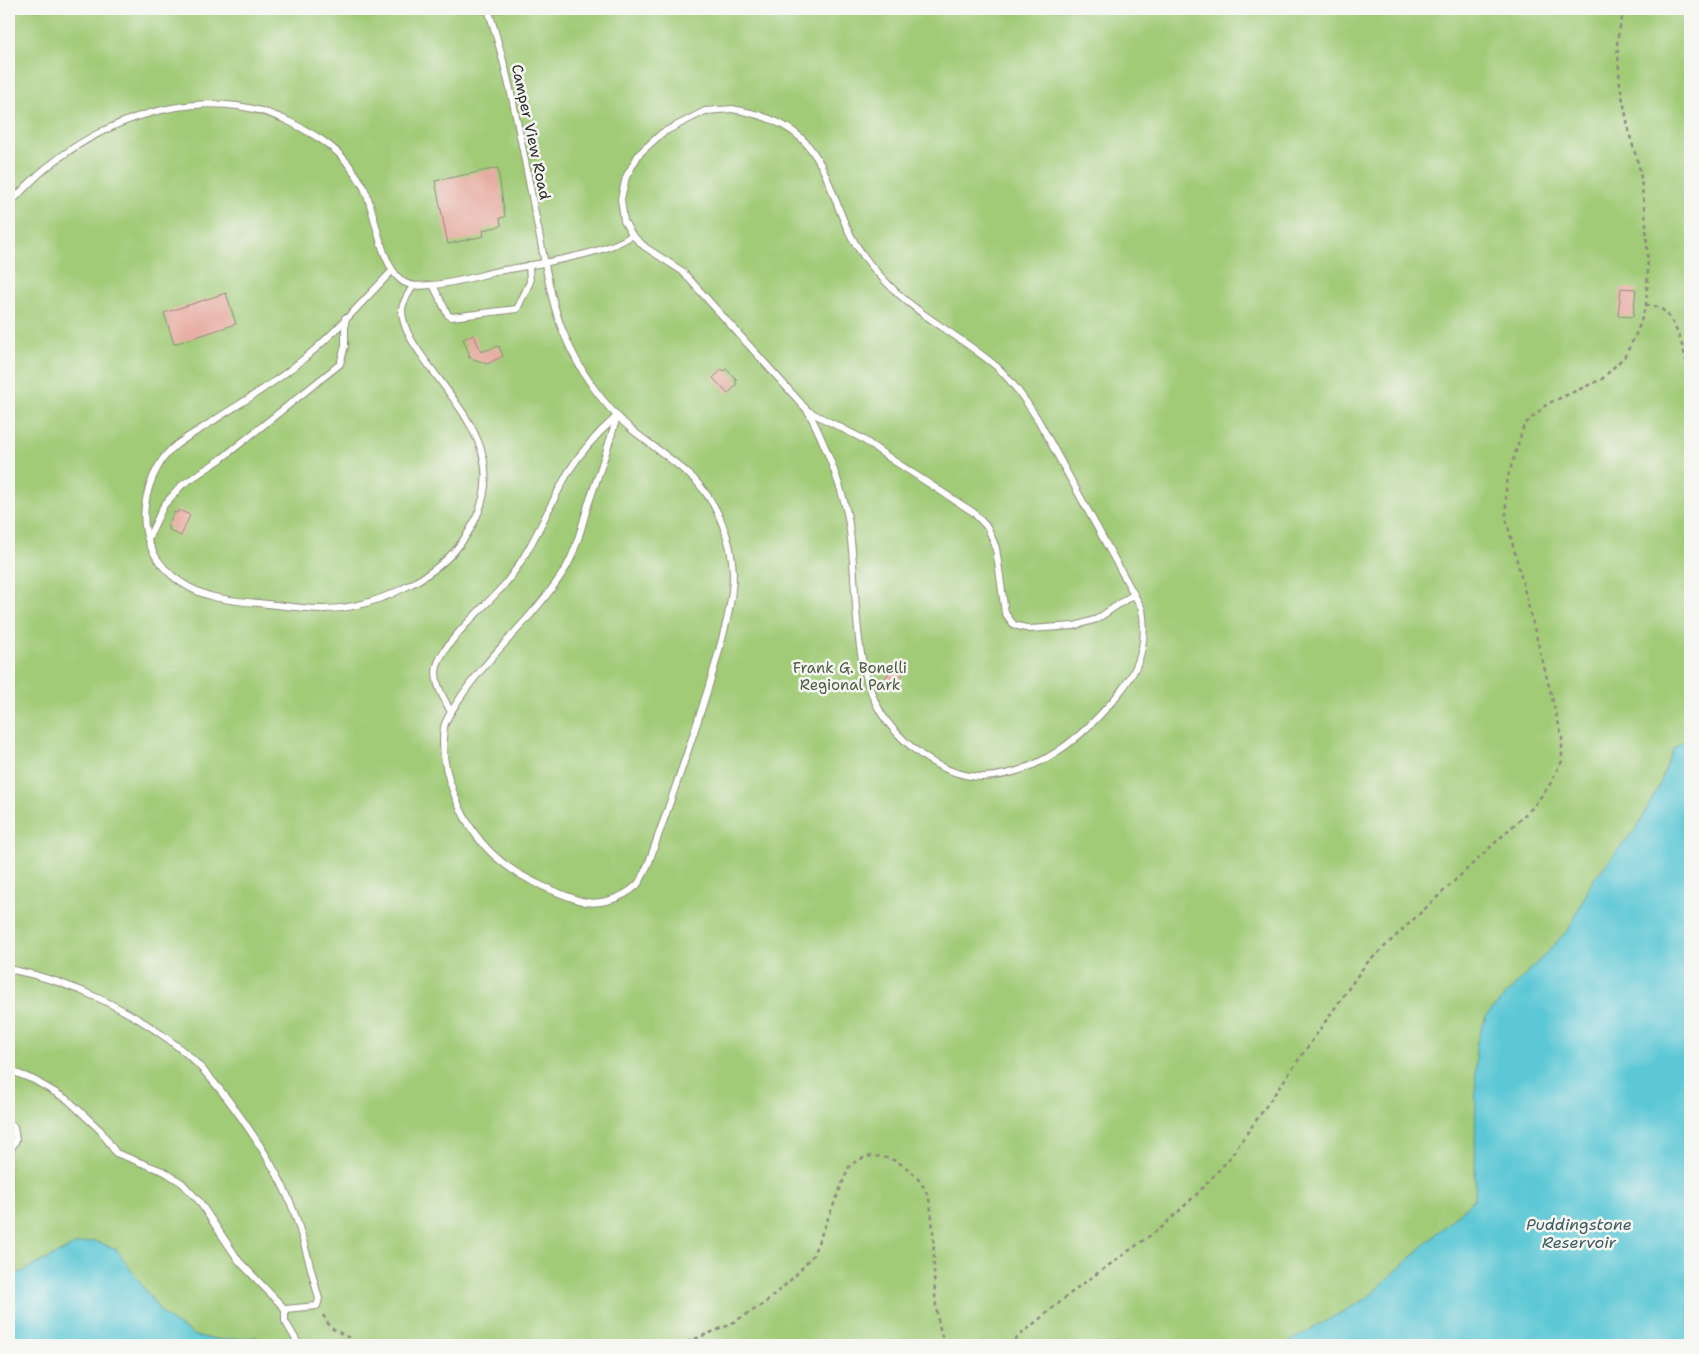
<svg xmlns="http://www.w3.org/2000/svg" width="1699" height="1354" viewBox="0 0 1699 1354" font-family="'Shantell Sans',sans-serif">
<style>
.green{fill:#a1cb77;stroke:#667b51}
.water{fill:#5dc8d5;stroke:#447a80}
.building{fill:#e7aca1}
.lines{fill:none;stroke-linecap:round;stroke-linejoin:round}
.service-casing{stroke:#8e8a7e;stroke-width:8}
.path{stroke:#8e8a7e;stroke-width:2.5;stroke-dasharray:4 4;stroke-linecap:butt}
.service{stroke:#fff;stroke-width:6}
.labels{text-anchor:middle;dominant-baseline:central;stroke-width:5;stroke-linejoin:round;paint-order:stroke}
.street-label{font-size:15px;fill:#2b2b2b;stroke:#f6f6f2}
.park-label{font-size:15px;fill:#4e5b42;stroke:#f6f6f2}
.water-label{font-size:16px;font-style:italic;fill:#3a5a5e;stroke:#f6f6f2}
</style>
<rect width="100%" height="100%" fill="#f6f6f2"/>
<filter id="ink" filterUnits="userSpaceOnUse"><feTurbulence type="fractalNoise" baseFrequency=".02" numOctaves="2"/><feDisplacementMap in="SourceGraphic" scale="10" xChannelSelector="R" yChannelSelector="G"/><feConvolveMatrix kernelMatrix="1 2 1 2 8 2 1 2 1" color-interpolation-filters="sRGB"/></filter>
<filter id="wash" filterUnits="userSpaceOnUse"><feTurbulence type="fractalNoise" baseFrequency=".0096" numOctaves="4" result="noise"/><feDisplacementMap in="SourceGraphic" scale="20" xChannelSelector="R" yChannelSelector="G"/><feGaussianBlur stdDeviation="1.12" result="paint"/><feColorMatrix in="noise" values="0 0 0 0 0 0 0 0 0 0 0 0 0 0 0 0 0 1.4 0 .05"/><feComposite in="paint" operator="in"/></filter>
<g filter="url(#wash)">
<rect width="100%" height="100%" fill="#f0e8d1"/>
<!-- green -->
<rect class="green" x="9" y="9" width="1681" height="1336"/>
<!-- water -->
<g class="water">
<path d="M1690,736V1345H1283L1367,1298L1475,1198L1476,1045L1486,1016L1569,929L1593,880L1638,826L1659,786L1673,749Z"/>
<path d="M94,1241L116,1249L161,1312L174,1323L196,1336L223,1340L256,1337L270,1345H9V1278L77,1244Z"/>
</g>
<g id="blocks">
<!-- building -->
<g class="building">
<path d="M498,168L505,217L500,218L501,226L483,230L484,236L448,244L435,181Z"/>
<path d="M1621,288L1636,289L1633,317L1618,316Z"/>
<path d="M226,293L236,324L174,344L164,313Z"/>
<path d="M474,335L481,352L499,346L503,356L487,364L468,357L470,356L463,339Z"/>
<path d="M722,369L724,371L726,369L737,380L735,382L737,384L728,394L713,378Z"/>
<path d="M178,510L190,515L181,536L169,530L170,528L167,527L174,512L177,513Z"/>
<path d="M895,662L906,669L896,685L885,679Z"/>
</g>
</g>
</g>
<g filter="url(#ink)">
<use href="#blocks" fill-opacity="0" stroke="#8e8a7e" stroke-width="1"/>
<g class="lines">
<defs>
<g id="service">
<path d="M488,9C512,82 524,158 539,233C545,263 552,307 564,334C579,370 602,404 631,429C652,446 675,461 694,479C717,502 732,540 733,573C733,604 723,635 715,665C696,732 672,796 649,862C646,869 642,879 637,885C622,899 597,907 578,900C525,882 484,860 460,808C449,784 440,754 444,727C446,718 453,709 458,701C490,652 537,616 567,566C577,548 582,525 588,505C598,476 609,446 617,416"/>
<path d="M732,109C756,113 783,121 801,138C828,163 834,205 851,236C860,253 874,270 888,284C920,317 962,337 997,367C1013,382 1025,400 1037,418L1142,609C1150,658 1131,681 1100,715C1068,749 1029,775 983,777C958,777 933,765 914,749C902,739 890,727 881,713C848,656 860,576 847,513C840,482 823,439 808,411L682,271L645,247L632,235L624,221L621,199L626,177L639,154L662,133L705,111Z"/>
<path d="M9,204C22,191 35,176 50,165C116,111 215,83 294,124C315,135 338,148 351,168C356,175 362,183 365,190C376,215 380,264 402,281C410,287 421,286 431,285C452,284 474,277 494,272C528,265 607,255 632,235"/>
<path d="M392,271C361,303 331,338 296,365C269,387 239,404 210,423C190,436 171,444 159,465C127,521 149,577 210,596C228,601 248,602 267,604C286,606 305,609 324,609C374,609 439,578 466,536C513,464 466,417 425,360C414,345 402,328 402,309C403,301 409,293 413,286"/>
<path d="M433,285L448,315L451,317L517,309L530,282L529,265"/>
<path d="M808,411L861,438L894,461L973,512L988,528L996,548L1005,613L1014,625L1030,629L1074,626L1097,619L1134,594"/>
<path d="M148,539L164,505L182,485L221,459L340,364L345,346V318"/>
<path d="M451,712C444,698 433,683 437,666C443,642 488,604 505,584C533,549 547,509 569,471C582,450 598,433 616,417"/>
<path d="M9,969C74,982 138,1012 188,1055C212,1077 233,1105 251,1132C267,1156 284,1184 294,1212C304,1240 311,1270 319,1299L317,1306L285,1309L239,1261L199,1201L182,1183L165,1172L116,1153L101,1131L68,1100L34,1080L9,1070"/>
<path d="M9,1123L14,1127L16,1140L9,1153"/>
<path d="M285,1309V1321L299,1345"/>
</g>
</defs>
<!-- service casing -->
<use href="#service" class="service-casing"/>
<!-- path -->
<g class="path">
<path d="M1646,305C1649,306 1655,306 1658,307C1677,316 1687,360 1690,379"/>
<path d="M323,1315L331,1328L362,1345"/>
<path d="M680,1345L727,1326L764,1304L794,1277L813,1255L849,1167C861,1156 871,1154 887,1158C906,1162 927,1184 930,1204C938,1250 928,1300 945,1345"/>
<path d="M1008,1345L1077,1288L1162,1227L1197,1194L1229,1159L1365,965L1532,808L1549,786L1562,761V737L1506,518V483L1524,425L1547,404L1602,379L1625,356L1638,330L1646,305L1648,272L1646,224L1640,170L1630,136L1620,85L1617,40L1624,9"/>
</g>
<!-- service -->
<use href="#service" class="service"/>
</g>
</g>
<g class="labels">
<!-- street labels -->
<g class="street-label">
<text transform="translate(531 132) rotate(78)">Camper View Road</text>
</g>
<!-- park labels -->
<g class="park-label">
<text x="850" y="668">Frank G. Bonelli<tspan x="850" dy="17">Regional Park</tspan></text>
</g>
<!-- water labels -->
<g class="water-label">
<text x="1579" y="1224">Puddingstone<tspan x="1579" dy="18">Reservoir</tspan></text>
</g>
</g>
<!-- margin -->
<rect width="1699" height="1354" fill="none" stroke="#f6f6f2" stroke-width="30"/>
</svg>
